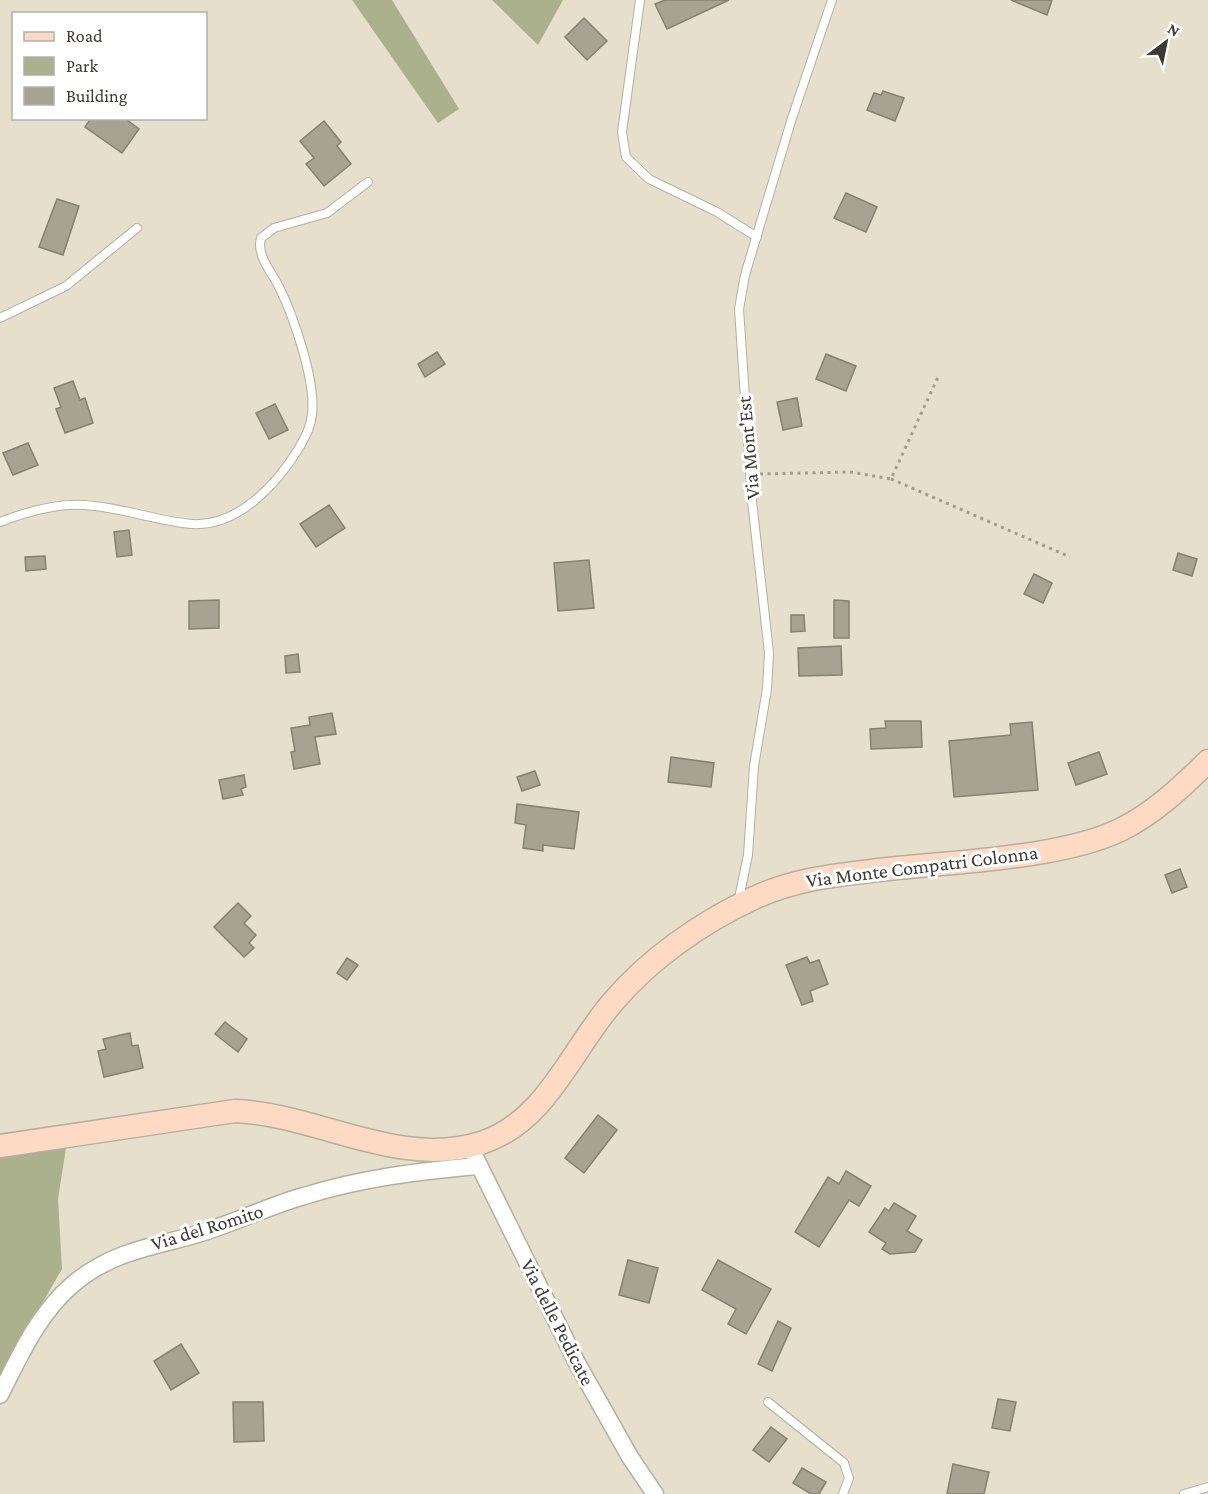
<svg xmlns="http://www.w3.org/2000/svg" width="1208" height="1494" viewBox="0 0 1208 1494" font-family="'Crimson Pro',serif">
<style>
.green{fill:#abb18c}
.building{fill:#a8a390;stroke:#868170;stroke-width:1.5}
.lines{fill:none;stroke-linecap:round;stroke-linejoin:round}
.lane-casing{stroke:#b5b09d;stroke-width:10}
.street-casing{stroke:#b5b09d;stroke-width:19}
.secondary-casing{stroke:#b5b09d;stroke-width:25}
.path{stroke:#a29e8f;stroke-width:3;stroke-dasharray:3 4.5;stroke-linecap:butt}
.lane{stroke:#fff;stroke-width:8}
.street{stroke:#fff;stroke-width:16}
.secondary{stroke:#fed9c3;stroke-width:22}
.labels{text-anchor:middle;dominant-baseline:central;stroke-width:6;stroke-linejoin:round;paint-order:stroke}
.street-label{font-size:20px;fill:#3c3a32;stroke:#fff}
</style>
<rect width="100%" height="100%" fill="#e5dfcc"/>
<!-- green -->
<g class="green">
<path d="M352,0H392L459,109L438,123Z"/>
<path d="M492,0H563L538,45Z"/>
<path d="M66,1148L58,1199L62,1269L0,1376V1157Z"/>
</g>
<!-- building -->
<g class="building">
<path d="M665,0H729L667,29L655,4Z"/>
<path d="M1011,0H1052L1047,15Z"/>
<path d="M584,18L607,41L587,60L565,37Z"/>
<path d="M883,91L904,98L895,121L867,110L874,93L881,95Z"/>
<path d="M91,118H124L139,129L122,153L85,127Z"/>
<path d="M324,121L341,142L337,146L351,164L324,186L306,164L314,158L300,141Z"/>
<path d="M846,193L877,207L866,232L834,218Z"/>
<path d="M57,199L79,206L63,255L39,247Z"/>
<path d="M437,352L445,364L425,377L418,364Z"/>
<path d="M826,354L856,366L846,391L816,379Z"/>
<path d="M73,381L80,400L85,398L93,423L65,433L56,409L61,407L54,388Z"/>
<path d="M797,398L802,426L783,430L777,402Z"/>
<path d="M275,404L288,430L269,439L256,413Z"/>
<path d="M28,443L38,465L13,475L3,453Z"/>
<path d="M329,505L345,528L316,547L300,524Z"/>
<path d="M129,530L132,555L117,557L114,532Z"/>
<path d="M1178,553L1197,559L1192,576L1173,570Z"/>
<path d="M45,556L46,569L26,571L25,557Z"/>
<path d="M589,560L594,608L558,611L554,563Z"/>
<path d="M1034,574L1052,583L1043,603L1024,594Z"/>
<path d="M219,600V628L189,629V601Z"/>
<path d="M834,600L849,601V638H834Z"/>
<path d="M791,615H804L805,631L791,632Z"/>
<path d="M841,646L842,675L799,676L798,648Z"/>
<path d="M298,654L300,672L286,673L285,656Z"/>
<path d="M332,713L336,734L315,737L320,764L294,769L291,752L295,751L291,728L310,725L309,717Z"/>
<path d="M885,721H921L922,747L871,749L870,729L886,728Z"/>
<path d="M1032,722L1038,790L954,797L949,741L1011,735L1010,724Z"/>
<path d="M1099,752L1107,774L1076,785L1068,763Z"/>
<path d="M671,757L714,763L711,787L668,782Z"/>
<path d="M535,771L540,785L522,791L517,777Z"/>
<path d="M244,775L246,787L241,789L243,795L223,799L219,780Z"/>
<path d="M517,804L579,812L574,849L543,845V851L523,848L526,825L515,823Z"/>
<path d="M1180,869L1187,887L1172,893L1165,875Z"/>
<path d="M238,903L251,916L244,923L256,935L249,943L254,948L244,957L214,927Z"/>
<path d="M807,957L810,963L819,960L828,984L810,991L813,1001L802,1005L786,965Z"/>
<path d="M347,958L358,965L347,980L337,973Z"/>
<path d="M225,1022L247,1039L238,1052L215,1034Z"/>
<path d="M130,1033L132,1046L138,1045L143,1068L104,1077L98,1051L106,1049L103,1039Z"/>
<path d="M598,1115L617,1130L584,1173L565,1158Z"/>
<path d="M846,1171L871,1186L859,1206L849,1200L819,1247L795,1232L828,1177L839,1184Z"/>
<path d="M894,1203L916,1216L907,1231L922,1240L915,1252L890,1254L882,1249L886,1243L869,1232L885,1208L889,1211Z"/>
<path d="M628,1260L658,1268L649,1303L619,1295Z"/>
<path d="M718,1260L771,1289L746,1334L728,1324L736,1309L702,1290Z"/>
<path d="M778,1321L791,1328L772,1371L758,1364Z"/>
<path d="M181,1344L199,1373L171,1390L154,1361Z"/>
<path d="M998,1399L1016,1402L1010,1431L992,1428Z"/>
<path d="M233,1402H263L264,1441L234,1442Z"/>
<path d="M771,1427L787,1439L769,1462L753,1450Z"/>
<path d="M953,1464L989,1472L984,1494H947Z"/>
<path d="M802,1468L826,1482L819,1494H811L793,1483Z"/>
</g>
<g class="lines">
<defs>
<g id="lane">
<path d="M640,0L622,132L626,157L649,179L717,212L757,237"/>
<path d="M0,318L66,286L137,228"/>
<path d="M0,522C26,512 55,503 84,505C121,507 156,521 192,524C238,527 277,484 299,448C305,437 311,427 312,414C316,382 294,317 279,287C272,272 256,256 261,238L274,228L327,213L368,182"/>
<path d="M738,903L748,855L754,766L767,689L769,653L752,501L739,309L745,275L792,118L832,0"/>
<path d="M768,1402L844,1463L849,1478L843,1494"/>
<path d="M1184,1494L1208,1487"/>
</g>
<g id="street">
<path d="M475,1157L577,1363L630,1457L655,1494"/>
<path d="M0,1395C19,1357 39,1313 72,1285C113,1250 152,1248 201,1233C236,1222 269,1206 304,1196C362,1178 419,1171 479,1166"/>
</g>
<path id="secondary" d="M0,1146L235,1111C317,1114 398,1169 481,1143C546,1122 570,1052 612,1003C649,959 702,922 754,898C794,879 836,875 879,870C948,862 1060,859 1120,830C1153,814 1182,787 1208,761"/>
</defs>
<!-- lane casing -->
<use href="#lane" class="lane-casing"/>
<!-- street casing -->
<use href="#street" class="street-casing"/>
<!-- secondary casing -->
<use href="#secondary" class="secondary-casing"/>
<!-- path -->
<g class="path">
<path d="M760,474L850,472L891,479L938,377"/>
<path d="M891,479L1070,557"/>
</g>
<!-- lane -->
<use href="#lane" class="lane"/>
<!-- street -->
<use href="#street" class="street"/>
<!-- secondary -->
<use href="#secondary" class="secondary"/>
</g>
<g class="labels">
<!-- street labels -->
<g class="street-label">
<text transform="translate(748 448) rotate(-95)">Via Mont'Est</text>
<text transform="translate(922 866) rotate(-7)">Via Monte Compatri Colonna</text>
<text transform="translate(207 1227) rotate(-17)">Via del Romito</text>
<text transform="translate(558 1322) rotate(63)">Via delle Pedicate</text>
</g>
</g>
<!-- legend -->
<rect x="12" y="12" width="195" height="108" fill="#ffffff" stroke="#b1b0ad" stroke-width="1.5"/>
<rect x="24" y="32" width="30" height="9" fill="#fed9c3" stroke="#b1b0ad" stroke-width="1.5"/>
<text x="66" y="42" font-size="18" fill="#3c3a32">Road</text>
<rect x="24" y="57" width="30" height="18" fill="#abb18c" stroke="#b1b0ad" stroke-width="1.5"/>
<text x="66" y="72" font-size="18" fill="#3c3a32">Park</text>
<rect x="24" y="87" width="30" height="18" fill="#a8a390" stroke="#b1b0ad" stroke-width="1.5"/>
<text x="66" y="102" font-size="18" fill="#3c3a32">Building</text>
<!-- north arrow -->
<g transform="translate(1166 42) rotate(32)" stroke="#ffffff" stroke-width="4.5" paint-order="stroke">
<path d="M0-4.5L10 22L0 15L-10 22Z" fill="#3c3a32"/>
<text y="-9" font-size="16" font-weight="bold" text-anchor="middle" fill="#3c3a32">N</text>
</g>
</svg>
